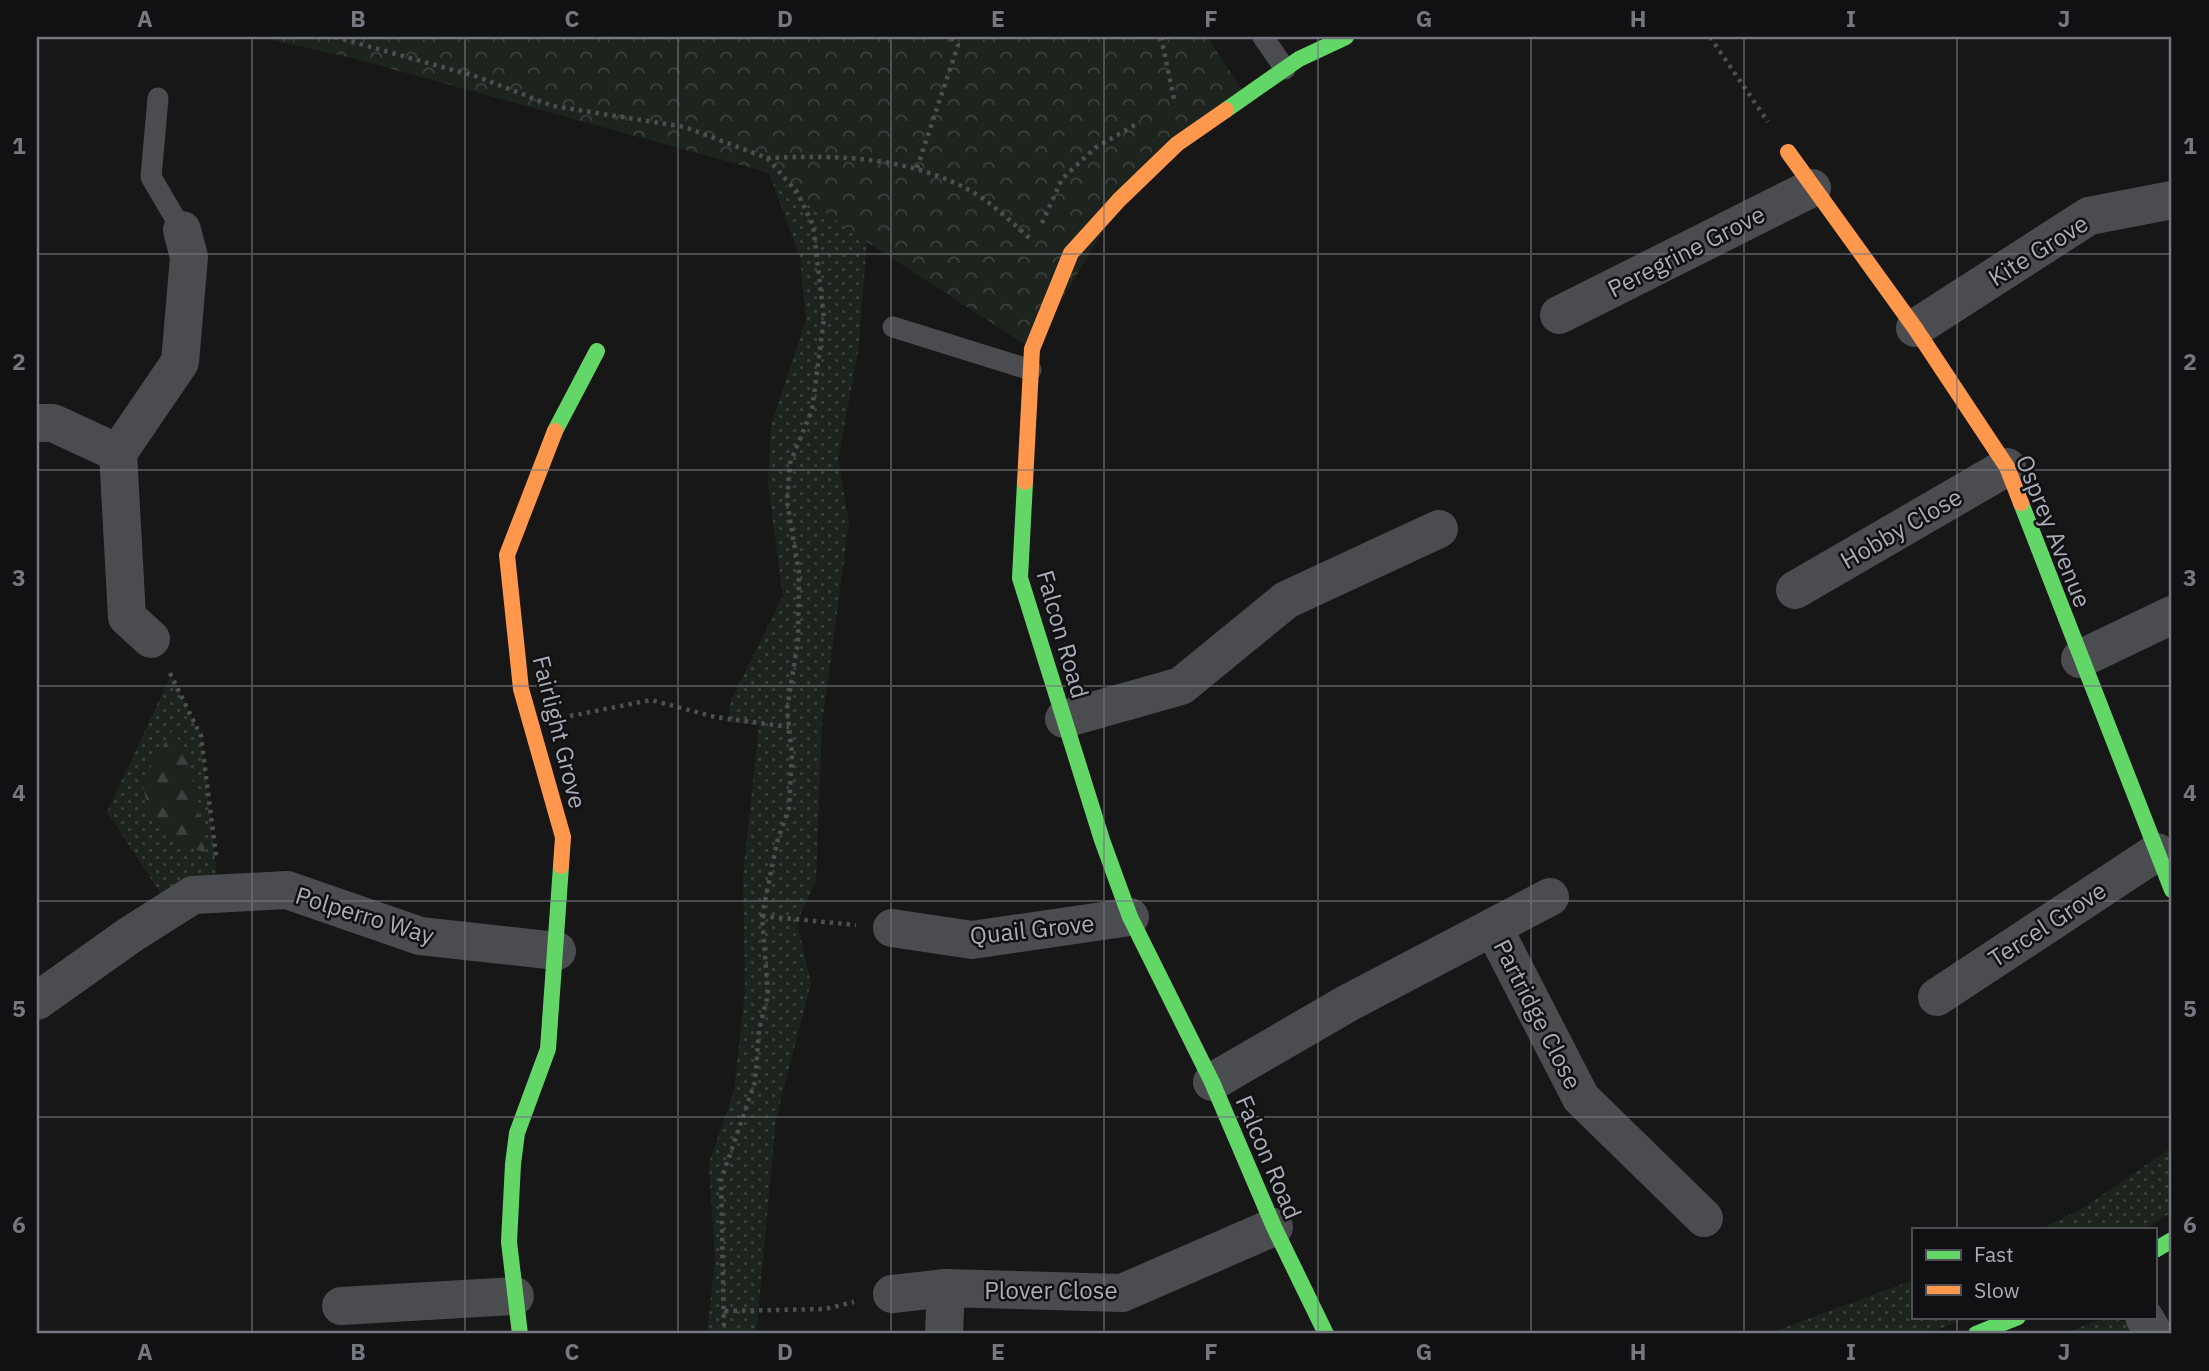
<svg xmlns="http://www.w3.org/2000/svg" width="2209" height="1371" viewBox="0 0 2209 1371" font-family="'IBM Plex Sans',sans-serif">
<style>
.grass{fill:url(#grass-dots)}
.forest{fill:url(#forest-firs)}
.park{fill:url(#park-crowns)}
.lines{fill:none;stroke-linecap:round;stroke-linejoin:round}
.path{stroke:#4d4e52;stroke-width:4.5;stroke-dasharray:3.5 5;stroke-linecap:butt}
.lane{stroke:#4b4c50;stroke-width:21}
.street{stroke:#4b4c50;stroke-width:38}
.fast{stroke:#63d668;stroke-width:16}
.slow{stroke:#ff974d;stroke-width:16}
.grid{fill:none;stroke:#757880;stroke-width:2;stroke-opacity:0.55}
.labels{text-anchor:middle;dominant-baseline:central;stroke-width:5;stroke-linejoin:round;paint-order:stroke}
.street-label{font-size:24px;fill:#a8adb8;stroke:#111113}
.neatline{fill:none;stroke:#757880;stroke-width:2.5}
.grid-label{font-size:23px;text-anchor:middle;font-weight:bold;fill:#757880}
</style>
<defs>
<pattern id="grass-dots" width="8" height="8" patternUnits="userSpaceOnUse" patternTransform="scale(1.75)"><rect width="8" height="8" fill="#1d241e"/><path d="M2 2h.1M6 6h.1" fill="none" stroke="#3b413d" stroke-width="1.8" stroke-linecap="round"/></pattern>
<pattern id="forest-firs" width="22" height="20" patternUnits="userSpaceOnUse" patternTransform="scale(1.75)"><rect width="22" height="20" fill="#1d241e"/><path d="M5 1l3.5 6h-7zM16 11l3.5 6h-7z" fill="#3b413d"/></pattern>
<pattern id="park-crowns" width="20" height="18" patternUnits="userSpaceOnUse" patternTransform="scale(1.75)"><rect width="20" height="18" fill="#1d241e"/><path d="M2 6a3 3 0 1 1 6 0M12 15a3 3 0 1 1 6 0" fill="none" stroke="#3b413d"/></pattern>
</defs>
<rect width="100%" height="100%" fill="#171717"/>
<!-- grass -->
<g class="grass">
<path d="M769,173L867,242L858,352L838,459L849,523L822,723L816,881L797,922L811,983L776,1119L756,1334H707L715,1259L709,1163L734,1091L745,990L743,875L759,725L728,722L731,700L783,596L768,485L771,425L806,320L800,258Z"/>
<path d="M171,675L201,736L219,894L171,909L107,812Z"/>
<path d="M2172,1147V1212L2145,1229H2041L2085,1207Z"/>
<path d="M1913,1280V1317H1969L1927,1334H1767Z"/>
<path d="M2118,1319L2132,1326L2135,1334H2062L2096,1321Z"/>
</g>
<!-- forest -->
<path class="forest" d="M173,729L189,760L205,852C158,842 152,827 142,782Z"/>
<!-- park -->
<path class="park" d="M259,37H1207L1245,94L1127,192L1032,349L867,242L769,173L352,58Z"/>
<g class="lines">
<!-- path -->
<g class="path">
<path d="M335,37L478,77L553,106L685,127L767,158L797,192L813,225L824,318L812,410L790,463L787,501L799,573L798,641L787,709L792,754L789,808L777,842L762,916L768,995L759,1030L755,1082L721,1180L724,1334"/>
<path d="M1161,37L1174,99"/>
<path d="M1710,37L1768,122"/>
<path d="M767,158C837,155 907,156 971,191C993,203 1014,225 1033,241"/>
<path d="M917,168L958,45L950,37"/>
<path d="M1042,223L1062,179L1095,148L1140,122"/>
<path d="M170,673L201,736L216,856"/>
<path d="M570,716L651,700L715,717L789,727"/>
<path d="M762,916L856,925"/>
<path d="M725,1311L825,1309L854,1302"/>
</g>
<!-- lane -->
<g class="lane">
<path d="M1263,37L1285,69"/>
<path d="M158,98L151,177L182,230"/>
<path d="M893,327L1031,370"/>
</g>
<!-- street -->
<g class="street">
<path d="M1559,315L1812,188"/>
<path d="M1915,328L2089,216L2172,200"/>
<path d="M37,423H53L118,453L180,362L189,257L182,230"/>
<path d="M118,453L127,617L151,639"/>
<path d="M1795,590L2007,467"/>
<path d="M2080,659L2172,615"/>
<path d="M1064,719L1181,686L1286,600L1439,529"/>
<path d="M1493,927L1581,1098L1704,1218"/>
<path d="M892,928L972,940L1130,917"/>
<path d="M1937,997L2157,852"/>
<path d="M37,1001L130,935L193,895L287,890L420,936L557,951"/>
<path d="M1212,1082L1348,1003L1550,897"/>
<path d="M892,1294L946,1288"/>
<path d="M341,1306L515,1296"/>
<path d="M2144,1317L2154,1334"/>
<path d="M944,1334L946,1288L1122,1293L1274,1227"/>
</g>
<!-- fast -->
<g class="fast">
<path d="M1226,110L1299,59L1346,37"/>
<path d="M555,431L597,351"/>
<path d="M1025,482L1020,578L1102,840L1130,917L1212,1082L1274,1227L1326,1334"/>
<path d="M2021,503L2172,890"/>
<path d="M2155,1250L2172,1240"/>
<path d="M520,1334L509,1242L513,1164L517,1133L548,1049L561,866"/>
<path d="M1976,1334L2018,1317"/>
</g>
<!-- slow -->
<g class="slow">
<path d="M1788,152L1915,328L2007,467L2021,503"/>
<path d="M555,431L507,555L521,689L563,837L561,866"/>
<path d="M1025,482L1032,349L1071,253L1119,200L1177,144L1226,110"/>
</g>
</g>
<!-- grid -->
<path class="grid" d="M252,37V1334M465,37V1334M678,37V1334M891,37V1334M1104,37V1334M1318,37V1334M1531,37V1334M1744,37V1334M1957,37V1229M37,254H2172M37,470H2172M37,686H2172M37,901H2172M37,1117H2172M1957,1317V1334"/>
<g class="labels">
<!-- street labels -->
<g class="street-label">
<text transform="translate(2038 250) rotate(-32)">Kite Grove</text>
<text transform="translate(1686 251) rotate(-27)">Peregrine Grove</text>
<text transform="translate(1901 528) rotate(-30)">Hobby Close</text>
<text transform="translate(2054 531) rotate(68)">Osprey Avenue</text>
<text transform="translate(1063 634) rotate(74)">Falcon Road</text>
<text transform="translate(560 732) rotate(76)">Fairlight Grove</text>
<text transform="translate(365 915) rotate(17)">Polperro Way</text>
<text transform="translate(2047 924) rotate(-33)">Tercel Grove</text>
<text transform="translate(1032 929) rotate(-6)">Quail Grove</text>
<text transform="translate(1538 1014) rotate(63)">Partridge Close</text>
<text transform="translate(1269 1157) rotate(67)">Falcon Road</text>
<text x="1051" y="1290">Plover Close</text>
</g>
</g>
<!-- border -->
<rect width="2209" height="1371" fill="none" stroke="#111113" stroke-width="77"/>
<!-- legend -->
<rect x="1912" y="1228" width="245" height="91" fill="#111113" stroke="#4d4f55" stroke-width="2"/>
<rect x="1926" y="1250" width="35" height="10" fill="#63d668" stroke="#4d4f55" stroke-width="2"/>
<text x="1974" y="1262" font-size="21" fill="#a8adb8">Fast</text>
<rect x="1926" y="1285" width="35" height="10" fill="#ff974d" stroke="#4d4f55" stroke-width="2"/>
<text x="1974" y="1298" font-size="21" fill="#a8adb8">Slow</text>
<rect x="38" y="38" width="2132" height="1294" class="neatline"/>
<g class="grid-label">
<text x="145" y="27">A</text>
<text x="358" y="27">B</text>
<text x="572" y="27">C</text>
<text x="785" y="27">D</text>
<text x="998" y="27">E</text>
<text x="1211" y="27">F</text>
<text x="1424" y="27">G</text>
<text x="1638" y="27">H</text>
<text x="1851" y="27">I</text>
<text x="2064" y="27">J</text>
<text x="19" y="154">1</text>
<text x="2190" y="154">1</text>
<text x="19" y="370">2</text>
<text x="2190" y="370">2</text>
<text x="19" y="586">3</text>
<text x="2190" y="586">3</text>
<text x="19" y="801">4</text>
<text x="2190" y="801">4</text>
<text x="19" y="1017">5</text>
<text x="2190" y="1017">5</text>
<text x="19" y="1233">6</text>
<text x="2190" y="1233">6</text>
<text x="145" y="1360">A</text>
<text x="358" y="1360">B</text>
<text x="572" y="1360">C</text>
<text x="785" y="1360">D</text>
<text x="998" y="1360">E</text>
<text x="1211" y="1360">F</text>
<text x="1424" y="1360">G</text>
<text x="1638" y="1360">H</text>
<text x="1851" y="1360">I</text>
<text x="2064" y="1360">J</text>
</g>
</svg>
